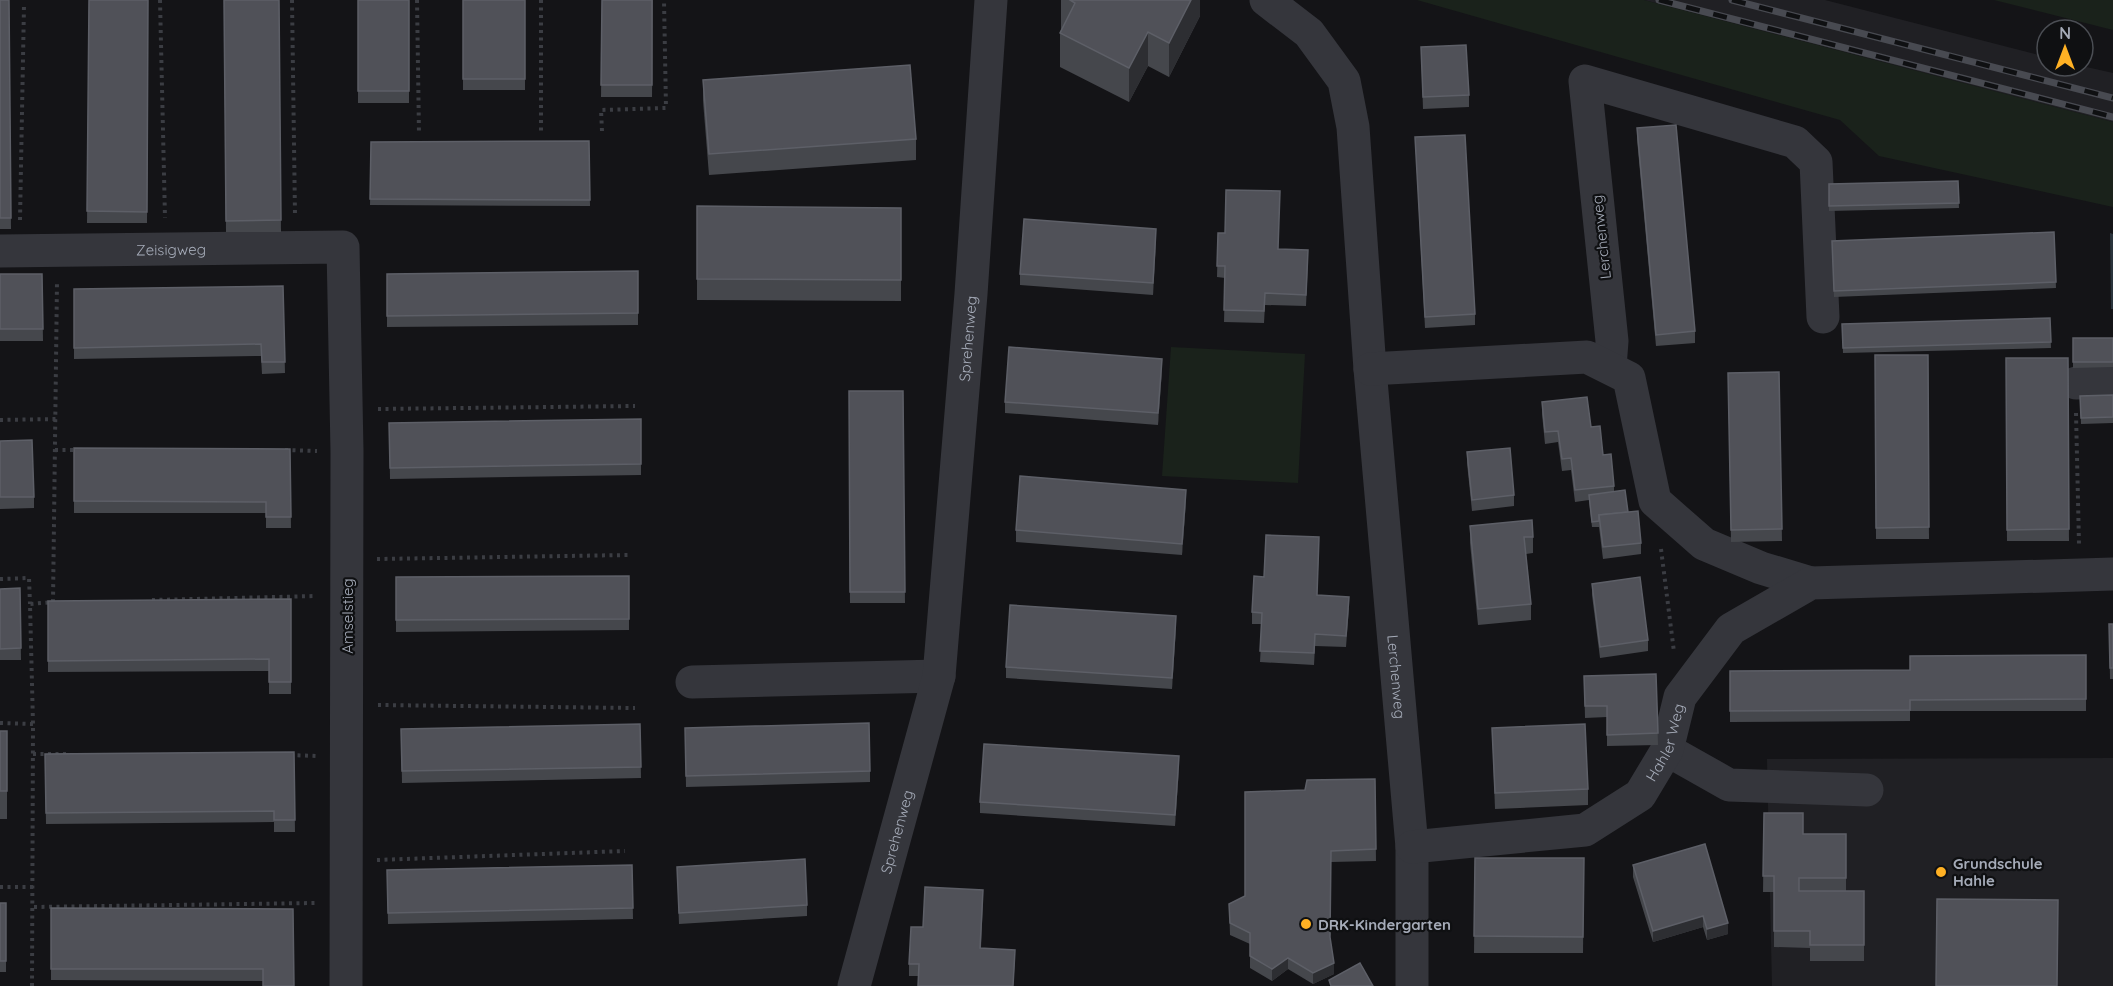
<svg xmlns="http://www.w3.org/2000/svg" width="2113" height="986" viewBox="0 0 2113 986" font-family="Quicksand,sans-serif">
<style>
.built{fill:#202024}
.green{fill:#1a221b}
.water{fill:#2a343c}
.lines{fill:none;stroke-linecap:round;stroke-linejoin:round}
.path{stroke:#3b3d43;stroke-width:4;stroke-dasharray:3 4.5;stroke-linecap:butt}
.minor{stroke:#35363c;stroke-width:33}
.rail-casing{stroke:#484a51;stroke-width:7}
.rail{stroke:#0f1012;stroke-width:4.5;stroke-dasharray:14;stroke-linecap:butt}
.wall{fill:#45474c}
.shaded-wall{fill:#2d2e32}
.building{fill:#505158;stroke:#5d5f67;stroke-width:1.5}
.poi-dot{fill:#ffb124;stroke:#0f1012;stroke-width:2}
.labels{text-anchor:middle;dominant-baseline:central;stroke-width:4.5;stroke-linejoin:round;paint-order:stroke}
.street-label{font-size:15px;fill:#a5abb8;stroke:#0f1012}
.poi-label{font-size:15px;font-weight:bold;fill:#a5abb8;stroke:#0f1012;text-anchor:start}
</style>
<rect width="100%" height="100%" fill="#141417"/>
<!-- built -->
<g class="built">
<path d="M1644,0H1825L2047,57V66H2082L2113,73V122Z"/>
<path d="M2113,758V986H1772L1767,759Z"/>
</g>
<!-- green -->
<g class="green">
<path d="M1417,0H1644L2113,122V207L1879,156L1840,120Z"/>
<path d="M1994,0H2113V30Z"/>
<path d="M1171,347L1305,354L1298,483L1162,476Z"/>
</g>
<!-- water -->
<path class="water" d="M2110,233L2113,234V309H2111Z"/>
<g class="lines">
<!-- path -->
<g class="path">
<path d="M160,0L165,218"/>
<path d="M292,0L295,215"/>
<path d="M417,0L419,134"/>
<path d="M541,0V132"/>
<path d="M602,131L601,110L666,108L664,0"/>
<path d="M20,220L24,5"/>
<path d="M378,409L635,406"/>
<path d="M2076,413L2079,544"/>
<path d="M0,420L57,419"/>
<path d="M55,450H77"/>
<path d="M285,450L317,451"/>
<path d="M1661,549L1674,652"/>
<path d="M377,559L628,555"/>
<path d="M0,579L29,578L30,604"/>
<path d="M152,600L316,596"/>
<path d="M378,705L635,708"/>
<path d="M0,723L33,724"/>
<path d="M33,754H67"/>
<path d="M290,755L316,756"/>
<path d="M377,860L625,851"/>
<path d="M0,887H34"/>
<path d="M34,907L315,903"/>
<path d="M32,986L33,724L30,604L53,602L57,282"/>
</g>
<!-- minor -->
<g class="minor">
<path id="s1" d="M1266,0L1309,33L1344,81L1353,127L1370,369L1412,847V986"/>
<path id="s2" d="M0,251L343,247L347,451L346,986"/>
<path d="M1610,367L1612,341L1585,81L1795,142L1816,162L1823,317"/>
<path d="M1370,369L1587,357L1629,378L1655,501L1704,544L1761,568L1811,583"/>
<path d="M2076,383L2113,382"/>
<path d="M692,682L939,676"/>
<path d="M1667,750L1729,785L1867,790"/>
<path id="s3" d="M1412,847L1585,830L1640,795L1667,750L1680,697L1731,629L1811,583L2113,574"/>
<path id="s4" d="M854,986L939,676L971,294L991,0"/>
</g>
<defs>
<g id="rail">
<path d="M1659,0L2113,117"/>
<path d="M1732,0L2113,98"/>
</g>
</defs>
<!-- rail casing -->
<use href="#rail" class="rail-casing"/>
<!-- rail -->
<use href="#rail" class="rail"/>
</g>
<!-- wall -->
<g class="wall">
<path d="M0,0H9L11,229H0Z"/>
<path d="M89,0H148L147,223H87Z"/>
<path d="M224,0H279L281,232H226Z"/>
<rect x="358" y="0" width="51" height="103"/>
<rect x="463" y="0" width="62" height="90"/>
<path d="M602,0H653L652,97H601Z"/>
<path d="M1061,0H1200V16L1169,77L1148,66L1129,102L1060,67V33L1061,30Z"/>
<path d="M1421,47L1469,95V107L1423,109Z"/>
<path d="M703,80L916,139V160L709,175L703,101Z"/>
<path d="M1637,128L1695,331V343L1656,346L1637,139Z"/>
<path d="M1415,137L1475,314V325L1425,328Z"/>
<path d="M589,141L590,206L370,205L371,142Z"/>
<path d="M1958,181L1959,208L1829,211V184Z"/>
<path d="M697,206L901,208V301L697,300Z"/>
<path d="M2054,232L2056,288L1834,297L1832,241Z"/>
<path d="M1218,233L1279,249L1308,261L1306,306L1265,305L1264,323L1224,322L1225,278L1217,277Z"/>
<path d="M1156,240L1153,295L1020,285V274Z"/>
<path d="M638,271V325L387,327V274Z"/>
<path d="M0,274H42L43,341H0Z"/>
<path d="M283,286L285,373L262,374L261,356L74,359V289Z"/>
<path d="M2050,318L2051,348L1843,353L1842,324Z"/>
<path d="M2073,338H2113V367L2073,368Z"/>
<path d="M1875,355H1928L1929,539H1876Z"/>
<path d="M2006,358H2068L2069,541H2007Z"/>
<path d="M1162,370L1158,425L1005,413V402Z"/>
<path d="M1779,372L1782,541L1731,542L1728,373Z"/>
<path d="M849,391H903L905,603H850Z"/>
<path d="M2113,395V423L2081,424L2080,396Z"/>
<path d="M1542,402L1603,455L1614,486V491L1628,512L1641,543V554L1603,559L1599,527H1592L1589,500L1575,502L1571,470L1562,471L1558,442L1545,444L1542,414Z"/>
<path d="M641,419V475L390,479L389,423Z"/>
<path d="M0,441L34,497V508L0,509Z"/>
<path d="M74,448L290,449L291,528H266V513H74Z"/>
<path d="M1467,452L1514,495V506L1472,511L1467,463Z"/>
<path d="M1186,501L1182,555L1016,542V530Z"/>
<path d="M1470,526L1533,537V553L1526,554L1531,604V620L1478,625L1470,543Z"/>
<path d="M1319,549L1317,595L1349,608L1346,647L1315,646L1314,665L1260,662L1262,624H1252V612L1264,577Z"/>
<path d="M629,576V630L396,632V577Z"/>
<path d="M1592,584L1648,640V651L1600,658L1592,595Z"/>
<path d="M20,588L21,660H0V589Z"/>
<path d="M291,599V694H269V671L48,672V601Z"/>
<path d="M2109,624H2113V679H2110Z"/>
<path d="M1176,627L1172,689L1006,678V667Z"/>
<path d="M2086,655V711H1910V721L1730,722V671L1910,670Z"/>
<path d="M1656,674L1658,745L1607,746V717L1585,718L1584,676Z"/>
<path d="M640,724L641,778L402,783L401,729Z"/>
<path d="M685,728L870,771V782L686,787Z"/>
<path d="M1492,728L1588,789V805L1495,809Z"/>
<rect x="0" y="731" width="7" height="88"/>
<path d="M294,752L295,832H274V822L46,824L45,754Z"/>
<path d="M1179,768L1175,826L980,813V802Z"/>
<path d="M1375,779L1376,861L1331,862L1330,938L1334,974L1313,984L1288,969L1272,981L1250,968V944L1230,935L1229,904L1245,896L1305,790Z"/>
<path d="M1764,813L1803,834H1846V891H1864V961H1810V948L1774,947V892H1763Z"/>
<path d="M1475,858H1584L1583,953H1474Z"/>
<path d="M632,865L633,919L388,924L387,870Z"/>
<path d="M1633,865L1728,934L1707,940L1703,927L1653,942L1633,877Z"/>
<path d="M677,867L807,905V916L679,924Z"/>
<path d="M983,901L981,948L1015,961L1013,986H918V976H909V964L923,927Z"/>
<rect x="0" y="903" width="6" height="69"/>
<path d="M51,908L293,909L263,981L51,980Z"/>
</g>
<!-- shaded-wall -->
<g class="shaded-wall">
<path d="M1191,0H1200V16L1169,77V43Z"/>
<path d="M1148,32V66L1129,102V68Z"/>
<path d="M1156,229V240L1153,295V283Z"/>
<path d="M1162,359V370L1158,425V413Z"/>
<path d="M1186,490V501L1182,555V544Z"/>
<path d="M1176,616V627L1172,689V678Z"/>
<path d="M1179,756V768L1175,826V815Z"/>
<path d="M1703,916V927L1653,942V931Z"/>
<path d="M1728,923V934L1707,940V929Z"/>
<path d="M1288,958V969L1272,981V969Z"/>
<path d="M1334,963V974L1313,984V973Z"/>
</g>
<!-- building -->
<g class="building">
<path d="M0,0H9L11,218H0Z"/>
<path d="M89,0H148L147,212L87,211Z"/>
<path d="M224,0H279L281,220L226,221Z"/>
<rect x="358" y="0" width="51" height="91"/>
<rect x="463" y="0" width="62" height="79"/>
<path d="M602,0H652V85H601Z"/>
<path d="M1070,0H1191L1169,43L1148,32L1129,68L1060,33L1075,3Z"/>
<path d="M1466,45L1469,95L1423,97L1421,47Z"/>
<path d="M910,65L916,139L709,154L703,80Z"/>
<path d="M1676,125L1695,331L1656,335L1637,128Z"/>
<path d="M1465,135L1475,314L1425,317L1415,137Z"/>
<path d="M589,141L590,200L370,199L371,142Z"/>
<path d="M1958,181L1959,203L1829,206V184Z"/>
<path d="M1226,190L1280,191L1278,249L1308,250L1306,295L1265,293L1264,311L1224,310L1225,266H1217L1218,233H1225Z"/>
<path d="M697,206L901,208V280L697,279Z"/>
<path d="M1024,219L1156,229L1153,283L1020,274Z"/>
<path d="M2054,232L2056,282L1834,291L1832,241Z"/>
<path d="M638,271V313L387,316V274Z"/>
<path d="M0,274H42L43,329H0Z"/>
<path d="M283,286L285,362H262L261,344L74,348V289Z"/>
<path d="M2050,318L2051,342L1843,348L1842,324Z"/>
<rect x="2073" y="338" width="40" height="24"/>
<path d="M1009,347L1162,359L1158,413L1005,402Z"/>
<path d="M1875,355H1928L1929,527L1876,528Z"/>
<path d="M2006,358H2068L2069,529L2007,530Z"/>
<path d="M1779,372L1782,529L1731,530L1728,373Z"/>
<path d="M849,391H903L905,592H850Z"/>
<path d="M2113,395V417L2081,418L2080,396Z"/>
<path d="M1587,397L1591,427L1600,426L1603,455L1611,454L1614,486L1575,490L1571,458L1562,459L1558,431L1545,432L1542,402Z"/>
<path d="M641,419V464L390,468L389,423Z"/>
<path d="M32,440L34,497H0V441Z"/>
<path d="M74,448L290,449L291,517H266V502L74,501Z"/>
<path d="M1510,448L1514,495L1472,500L1467,452Z"/>
<path d="M1020,476L1186,490L1182,544L1016,530Z"/>
<path d="M1625,490L1628,512L1599,515V521L1592,522L1589,495Z"/>
<path d="M1638,511L1641,543L1603,547L1599,515Z"/>
<path d="M1532,520L1533,537H1524L1531,604L1478,609L1470,526Z"/>
<path d="M1266,535L1319,537L1317,595L1349,597L1346,636L1315,634L1314,653L1260,651L1262,613L1252,612L1254,576L1264,577Z"/>
<path d="M629,576V619L396,620V577Z"/>
<path d="M1640,577L1648,640L1600,647L1592,584Z"/>
<path d="M20,588L21,648L0,649V589Z"/>
<path d="M291,599V682H269V659L48,661V601Z"/>
<path d="M1010,605L1176,616L1172,678L1006,667Z"/>
<path d="M2109,624H2113V668H2110Z"/>
<path d="M2086,655V699L1910,700V710L1730,711V671L1910,670V656Z"/>
<path d="M1656,674L1658,733L1607,735V706H1585L1584,676Z"/>
<path d="M869,723L870,771L686,776L685,728Z"/>
<path d="M640,724L641,767L402,771L401,729Z"/>
<path d="M1585,724L1588,789L1495,793L1492,728Z"/>
<rect x="0" y="731" width="7" height="60"/>
<path d="M984,744L1179,756L1175,815L980,802Z"/>
<path d="M294,752L295,820H274V811L46,813L45,754Z"/>
<path d="M1375,779L1376,849L1331,851L1330,937L1334,963L1313,973L1288,958L1272,969L1250,956V933L1230,923L1229,904L1245,896V792L1305,790L1307,780Z"/>
<path d="M1764,813H1803V834H1846V878H1799V891H1864V945H1810V931H1774V876H1763Z"/>
<path d="M1705,844L1728,923L1707,929L1703,916L1653,931L1633,865Z"/>
<path d="M1475,858H1584L1583,937L1474,936Z"/>
<path d="M805,859L807,905L679,913L677,867Z"/>
<path d="M632,865L633,908L388,913L387,870Z"/>
<path d="M925,887L983,890L980,948L1015,950L1013,986H918L919,964H909L911,927H923Z"/>
<path d="M1937,899L2058,900L2057,986H1936Z"/>
<rect x="0" y="903" width="6" height="58"/>
<path d="M51,908L293,909L294,986H263V969H51Z"/>
<path d="M1360,963L1373,986H1331L1329,980Z"/>
</g>
<!-- markers -->
<g class="poi-dot">
<circle cx="1941" cy="872" r="6"/>
<circle cx="1306" cy="924" r="6"/>
</g>
<g class="labels">
<!-- street labels -->
<g class="street-label">
<text transform="translate(1601 237) rotate(-96)">Lerchenweg</text>
<text stroke="none"><textPath href="#s2" startOffset="171">Zeisigweg</textPath></text>
<text stroke="none"><textPath href="#s4" startOffset="660">Sprehenweg</textPath></text>
<text transform="translate(347 616) rotate(-90)">Amselstieg</text>
<text stroke="none"><textPath href="#s1" startOffset="712">Lerchenweg</textPath></text>
<text stroke="none"><textPath href="#s3" startOffset="298">Hahler Weg</textPath></text>
<text stroke="none"><textPath href="#s4" startOffset="160">Sprehenweg</textPath></text>
</g>
<!-- poi labels -->
<g class="poi-label">
<text x="1953" y="863">Grundschule<tspan x="1953" dy="17">Hahle</tspan></text>
<text x="1318" y="924">DRK-Kindergarten</text>
</g>
</g>
<!-- north arrow -->
<g transform="translate(2065 48)"><circle r="28" fill="#0f1012" stroke="#4b4e54" stroke-width="1.5"/>
<path d="M0-4.5L10 22L0 15L-10 22Z" fill="#ffb124"/>
<text y="-9" font-size="16" font-weight="bold" text-anchor="middle" fill="#a5abb8">N</text>
</g>
</svg>
